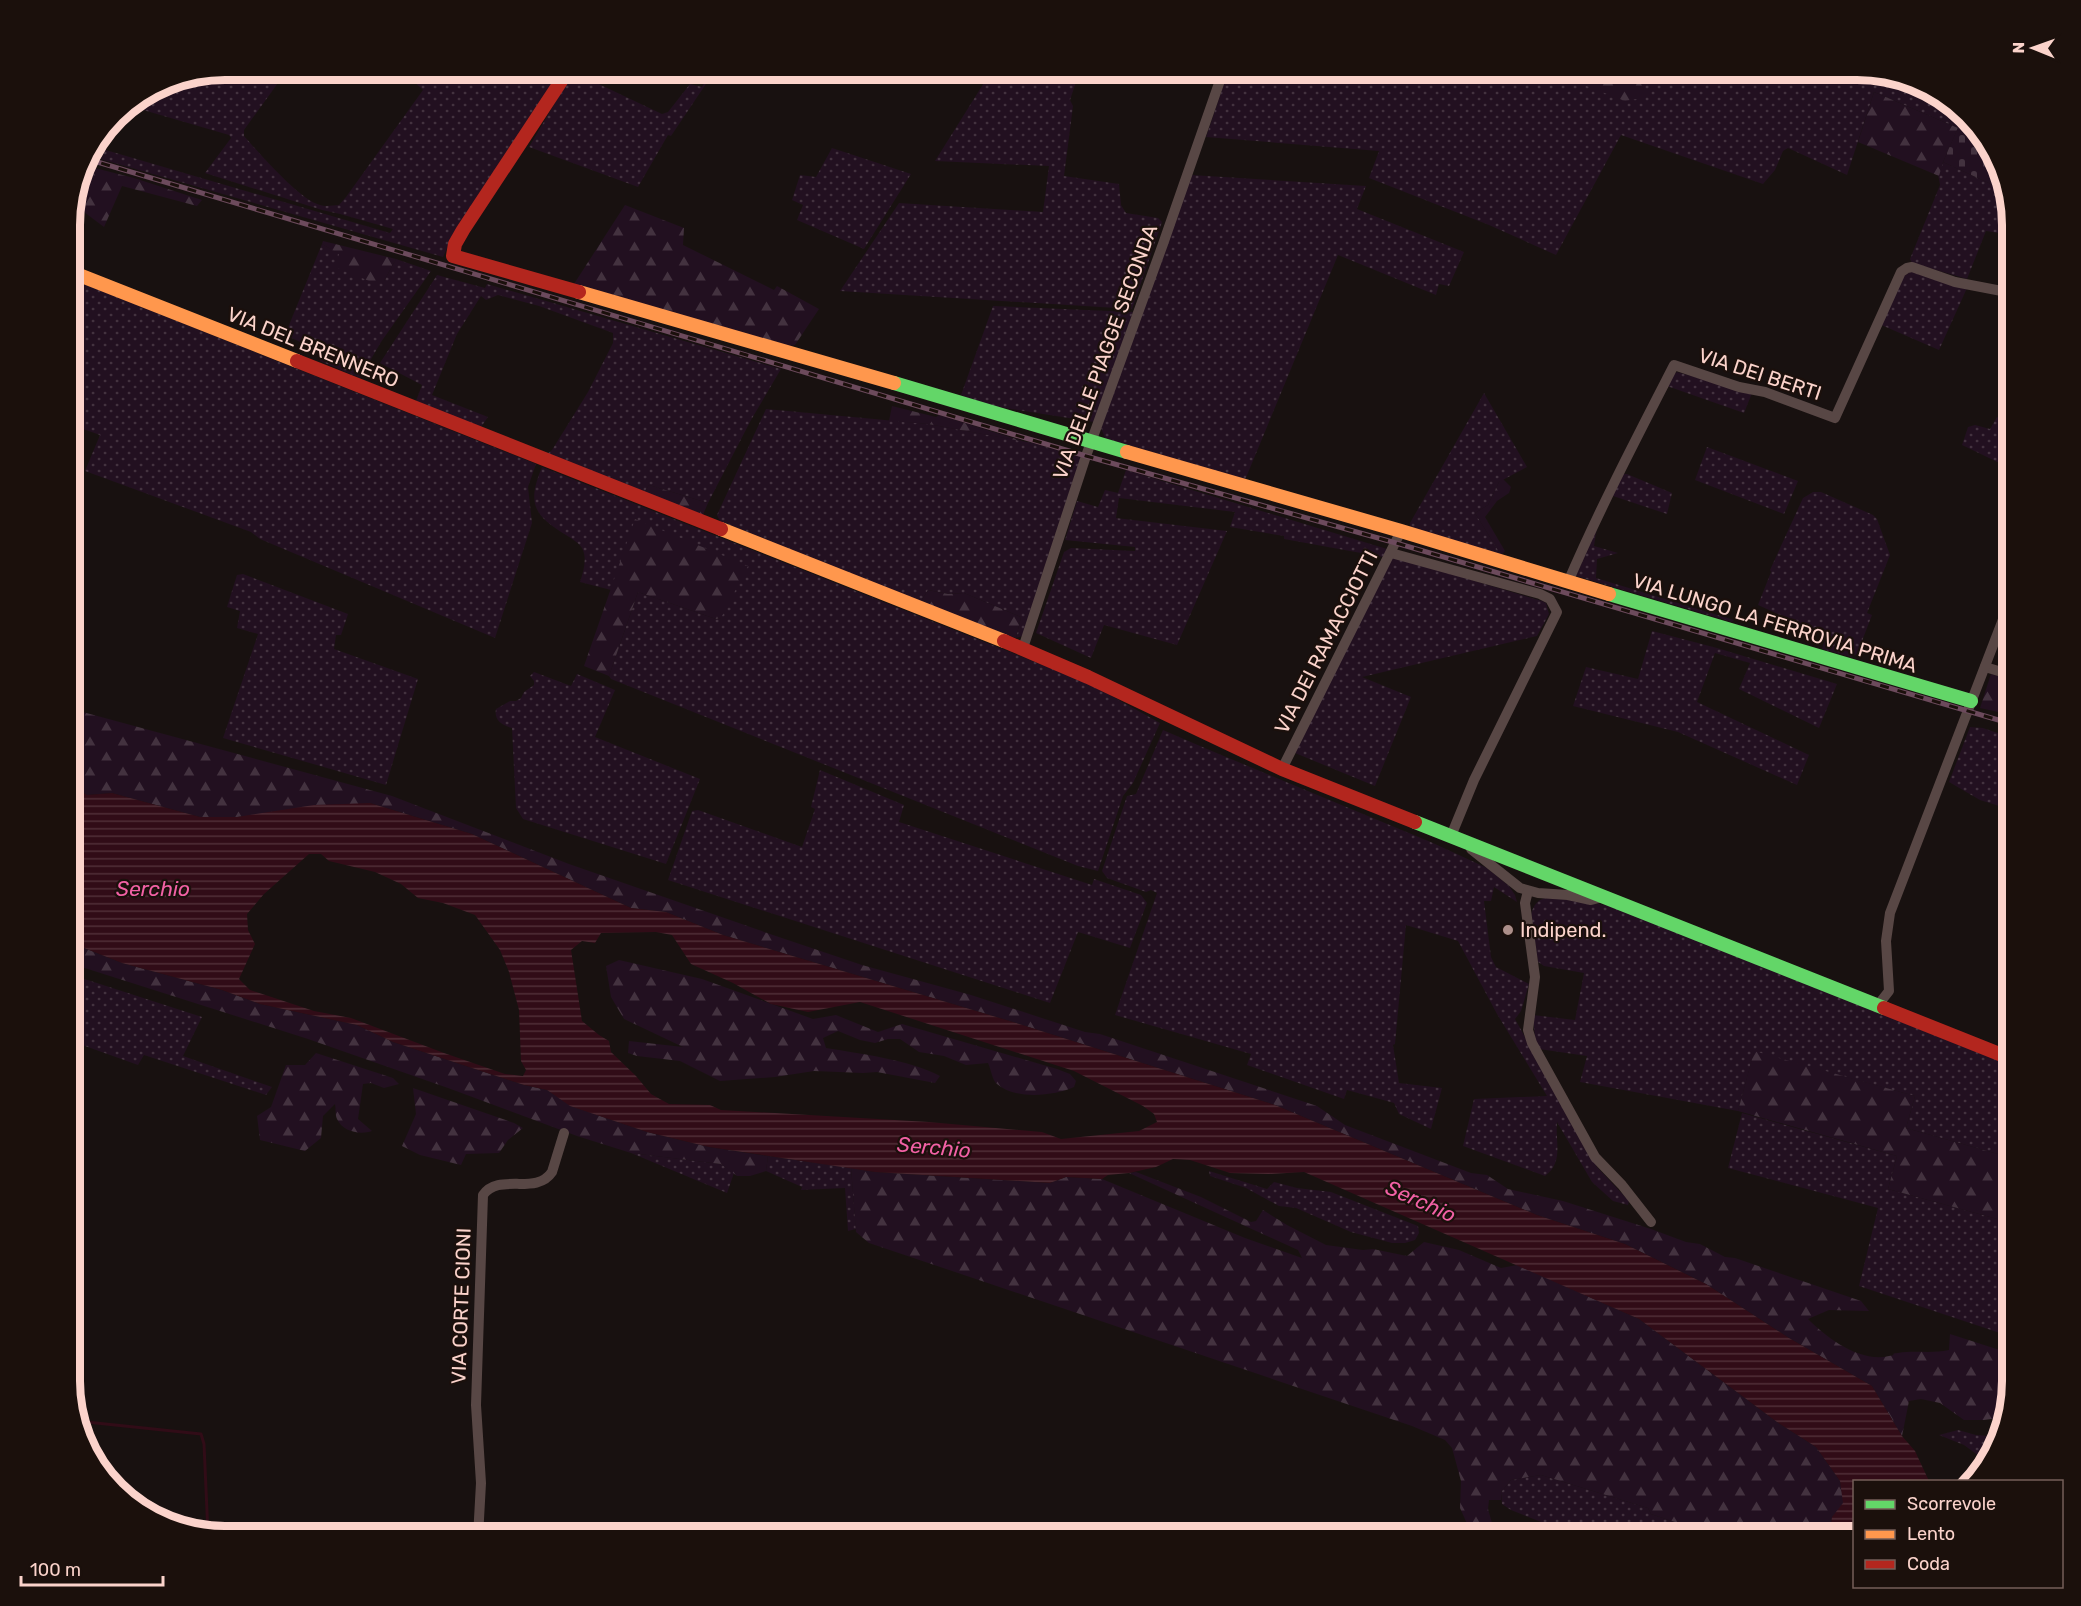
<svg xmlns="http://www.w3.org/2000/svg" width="2081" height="1606" viewBox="0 0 2081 1606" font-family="Rubik,sans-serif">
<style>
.grass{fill:url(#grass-dots)}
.forest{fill:url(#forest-firs)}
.cemetery{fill:url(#cemetery-stones)}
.water{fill:url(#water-rules);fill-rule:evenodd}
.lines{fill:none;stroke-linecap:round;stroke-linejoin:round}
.stream{stroke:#310c17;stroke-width:3}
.street{stroke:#584745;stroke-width:10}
.fast{stroke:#63d668;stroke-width:14}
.slow{stroke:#ff974d;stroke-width:14}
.jam{stroke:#b3261e;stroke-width:14}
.rail-casing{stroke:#6c4a5c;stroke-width:5}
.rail{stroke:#1b100c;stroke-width:3;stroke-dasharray:9;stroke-linecap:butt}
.poi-dot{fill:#ac8f8a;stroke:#1b100c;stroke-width:2}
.labels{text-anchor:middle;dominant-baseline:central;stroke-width:4.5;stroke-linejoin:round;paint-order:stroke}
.street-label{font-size:20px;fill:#fbd3cb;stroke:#1b100c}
.poi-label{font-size:20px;fill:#fbd3cb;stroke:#1b100c;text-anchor:start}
.water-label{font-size:21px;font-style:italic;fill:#f261a5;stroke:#1b100c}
.rim{fill:none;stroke:#fbd3cb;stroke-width:8}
</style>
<defs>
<pattern id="grass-dots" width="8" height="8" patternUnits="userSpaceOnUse" patternTransform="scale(1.5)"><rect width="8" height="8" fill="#221020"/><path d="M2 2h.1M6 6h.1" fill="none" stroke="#43323f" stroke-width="1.8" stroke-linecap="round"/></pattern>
<pattern id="forest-firs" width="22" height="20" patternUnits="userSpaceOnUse" patternTransform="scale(1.5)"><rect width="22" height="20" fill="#221020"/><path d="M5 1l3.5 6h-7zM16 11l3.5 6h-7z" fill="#43323f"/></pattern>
<pattern id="cemetery-stones" width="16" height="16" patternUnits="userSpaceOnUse" patternTransform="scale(1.5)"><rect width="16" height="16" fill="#221020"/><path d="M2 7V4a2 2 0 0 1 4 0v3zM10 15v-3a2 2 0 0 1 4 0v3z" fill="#43323f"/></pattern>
<pattern id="water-rules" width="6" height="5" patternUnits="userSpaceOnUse" patternTransform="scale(1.5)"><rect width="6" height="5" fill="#310c17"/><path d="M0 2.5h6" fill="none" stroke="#502e37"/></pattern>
</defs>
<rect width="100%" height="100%" fill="#181110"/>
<!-- grass -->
<g class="grass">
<path d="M224,69H288L244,130V136C259,153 300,200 320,205C326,207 333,205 339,205L346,197L423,90L400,69H524L553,76L557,69H563L448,246L443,257L86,155L92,146L390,233L393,229L340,214L322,210L205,173L231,138L229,135L126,105L165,81Z"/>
<path d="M575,69H591L586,78L662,114L668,112L690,84L702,87L713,69H716L671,136L668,135L638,187L529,147Z"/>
<path d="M979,69H1093L1076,70V82L1070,100L1073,106L1064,176L1119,184L1121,205L1126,213L1158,218L1162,222L1132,309L840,291L899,203L1043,212L1049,166L935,161L987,78L980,73L981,70Z"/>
<path d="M1229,69H1580L1577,79L1644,90L1634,69H1857L1907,77L1952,101L1963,116L1958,128L1874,92L1847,175L1788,148L1783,151L1775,170L1763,184L1621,135L1556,255L1489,225L1369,178L1379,151L1206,137Z"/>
<path d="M832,148L911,174L864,249L797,220L803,205L792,200L800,175L816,177Z"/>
<path d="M1943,162L2004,190L2012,224V235L1986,231L1967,279L1912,263L1910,259L1940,185L1938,174Z"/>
<path d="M1191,175L1366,186L1357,209L1464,252L1449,286L1439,284L1436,295L1338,255L1245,480L1105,438L1101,428Z"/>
<path d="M322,244L340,254L336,267L384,281L396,259L431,271L381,342L360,378L320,361L322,352L285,335Z"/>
<path d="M1912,271L1967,288L1939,350L1879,324L1904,276Z"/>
<path d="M437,275L485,288L487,284L781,369L751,420L708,503L649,485L643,494L547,454L552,450L588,392L613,343V333L539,306L498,295L486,300L481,296L457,334L432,395L488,417L481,427L416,401L422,385L380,363Z"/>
<path d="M69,278L536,464L528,487L532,523L495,638L260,539L251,532L85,471L100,435L69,424Z"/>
<path d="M993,306L1133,312L1094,422L986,405L961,395Z"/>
<path d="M1677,372L1752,393L1744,413L1667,386L1672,376Z"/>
<path d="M1484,393L1527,467L1499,482L1488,505L1475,513L1501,555L1410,528V523Z"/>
<path d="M766,409L928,424L1033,443L1082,458L1022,636L1016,638L1021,617L964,593L948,594L928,590L920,603L720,521L717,515Z"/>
<path d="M1997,417L2003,421L2006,431L2012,430V469L1962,445L1968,427L1975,425L1990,429Z"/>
<path d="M1707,447L1798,481L1784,514L1695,480Z"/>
<path d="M542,467L1088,683L1160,723L1133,783L1123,796L1098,871L1078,866L611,679L609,676L638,592L716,619L721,618L636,519L611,590L580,582C583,572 587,561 583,550C580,543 572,539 566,535C533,515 527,503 542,467Z"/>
<path d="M1126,470L1387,549L1383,557L1284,539V536L1230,527L1235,512L1119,498L1116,518L1227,531L1177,645L1104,625L1091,658L1036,633L1064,552L1071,548L1135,551V547L1065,540L1077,501L1098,507L1105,490L1118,493Z"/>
<path d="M1623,474H1627L1672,493L1667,514L1610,495Z"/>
<path d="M1813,492H1821L1873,515L1877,519L1890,555L1867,613L1872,615L1857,654L1851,657L1822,649L1826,636L1758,605L1771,572L1770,570L1803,498Z"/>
<path d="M1597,527L1594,546L1618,553L1597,559L1596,578L1734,620L1732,622L1576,576Z"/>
<path d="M1391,556L1542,601L1546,603L1549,614L1537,636L1362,677L1411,697L1375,786L1295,753Z"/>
<path d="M243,574L348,614L341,635H336L334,649L418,679L386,785L223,738L258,634L237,628L240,611L227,607L237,575Z"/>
<path d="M1652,631L1717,648L1837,684L1819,728L1739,689L1750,663L1715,653L1697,702L1809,755L1797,785L1678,732L1573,706L1586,667L1638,679Z"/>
<path d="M534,672L571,686L577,674L615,690L595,737L700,779L666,864L523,819L516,808L512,728C501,725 494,720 496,709L510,701H516L521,698L524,692L534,685V681L530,676Z"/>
<path d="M1970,727L1983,728L2012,738V810L1980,800L1949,782Z"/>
<path d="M1163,730L1207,749L1433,843L1487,868L1509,886L1515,895L1517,902L1494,887L1491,901H1484L1491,957L1496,967L1529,984L1521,1011L1515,1019L1597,1167L1629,1201L1628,1205L1613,1201L1592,1182L1557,1122C1555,1142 1564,1162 1545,1176L1463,1146L1474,1099L1547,1096L1497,1014L1458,941L1406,925L1395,1044L1393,1045L1399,1083L1442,1088L1431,1129L1399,1114L1394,1103L1347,1090L1344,1099L1247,1065L1251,1054L1115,1015L1157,893L1151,890L1146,892L1107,878L1102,871L1127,796L1136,794Z"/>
<path d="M820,770L904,805L899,822L1092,885L1094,879L1141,895L1147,903L1130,948L1078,932L1050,1003L668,880L692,811L698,810L802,847L815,809L811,807Z"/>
<path d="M1549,897L1611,906L2012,1066V1158L1906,1128L1915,1096L1754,1052L1738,1111L1580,1082L1587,1056L1539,1049L1535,1039L1533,1015L1575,1020L1584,973L1544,966L1538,962L1531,914C1534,904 1538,899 1549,897Z"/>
<path d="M69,974L202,1017L183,1056L272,1087L266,1095L144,1055L138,1065L71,1041L76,1030L69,1027Z"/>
<path d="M1742,1113L1897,1156L1888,1189L2012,1223V1337L1859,1286L1878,1208L1728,1168Z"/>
<path d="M631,1153L721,1164L734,1173L727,1193Z"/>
<path d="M768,1156L851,1168L856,1229L848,1231L845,1188L801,1190L802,1187L766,1171Z"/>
<path d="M1209,1171L1267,1189L1274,1182L1297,1188L1331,1192L1418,1226L1419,1233L1415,1240L1405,1243H1392L1351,1232L1296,1208L1279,1206L1246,1188L1210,1176Z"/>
<path d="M1958,1430L1976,1435L1990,1436L2004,1431L1987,1462L1964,1445L1939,1435Z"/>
<path d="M1541,1475L1648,1508L1651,1514L1720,1537H1579L1511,1510L1502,1504L1501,1492L1511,1480Z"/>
</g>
<!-- forest -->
<g class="forest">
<path d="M1580,69H1634L1644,90L1642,98L1625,101L1579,83L1577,79Z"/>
<path d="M1874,92L1958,128L1943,162L1939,176L1858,142Z"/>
<path d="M83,165L134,178L202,200L197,206L122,186L104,227L72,203Z"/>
<path d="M625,205L684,228L683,245L774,290L777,286L819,309L795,345L788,346L572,287Z"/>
<path d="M323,241L396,259L384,281L374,283L335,267L339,254L322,244Z"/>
<path d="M892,406L936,417L939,415L1026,442L928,424L889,421Z"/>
<path d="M1503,479L1511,487L1509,493L1497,501L1485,517L1505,551L1501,555L1475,513L1488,505L1499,482Z"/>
<path d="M649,485L708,503L702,517L643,494Z"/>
<path d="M635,519L748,566L721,618L716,619L638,592L609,676L584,666Z"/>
<path d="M928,590L948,594L964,593L1021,617L1016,638L920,603Z"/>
<path d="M1991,674L2012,680V715L1980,708Z"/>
<path d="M79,711L392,796L569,864L773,935L862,965L971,995L1085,1032L1100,1034L1317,1106L1345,1125L1471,1173L1487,1175L1508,1189L1563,1201L1651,1229L1686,1242L1700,1244L1725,1257L1735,1258L1861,1301L1869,1311L1829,1310L1808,1319C1827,1338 1860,1363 1889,1356C1898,1354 1889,1354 1898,1353C1915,1350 1931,1354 1949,1350L1950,1334L2012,1354V1382L2006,1417L1984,1420H1964L1940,1403L1921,1399L1909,1401L1902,1436L1872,1386L1789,1338L1706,1284L1625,1244L1537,1215L1275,1105L1013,1022L723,935L666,912L631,908L472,834L370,803L237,817H200L112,793L87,795L69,784V712Z"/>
<path d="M69,942L122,963L222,990L260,1004L357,1025L393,1042L524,1085L547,1090L571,1106L647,1132L709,1147L768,1156L766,1171L750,1176H737L721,1164L631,1153L577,1136L448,1088L308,1039L69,963Z"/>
<path d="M619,960L702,979L813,1019L836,1015L878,1032L902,1024L1057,1069L1070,1074L1076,1081L1074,1087C1054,1096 1015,1100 997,1084C992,1080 991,1069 988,1063L966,1065L944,1056L919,1052L900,1039H888L875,1043L860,1040L838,1031L823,1038L826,1048C858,1053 913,1061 940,1076L935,1083L877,1072L863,1073L814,1071L775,1077L720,1081L680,1061L637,1056L628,1053L629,1041L683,1047L624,1019L611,997L606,966Z"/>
<path d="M1754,1051L1915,1096L1906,1128L2012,1158V1223L1888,1189L1897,1156L1738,1111Z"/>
<path d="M316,1053L393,1078L399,1084L384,1088L371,1083L363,1084L358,1119L372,1131C360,1135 343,1132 337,1119C335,1115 336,1108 335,1104L323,1116L321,1138L305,1151L260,1140L257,1116L271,1107L286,1065H305Z"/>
<path d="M413,1088L514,1123L523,1128L508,1140L499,1153L466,1154L461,1165L420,1155L402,1146L416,1114Z"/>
<path d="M851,1168L875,1172L1050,1183L1066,1177L1102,1179L1245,1238L1302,1258L1298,1250L1129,1173L1136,1172L1201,1197L1251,1222L1256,1221L1263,1210L1287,1225L1326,1245L1363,1250L1373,1249L1407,1256L1424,1242L1459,1250L1501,1268L1517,1265L1639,1319L1777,1422L1816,1447L1840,1481L1844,1503L1832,1517L1830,1531L1848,1537H1783L1762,1531L1759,1536L1761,1537H1720L1651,1514L1648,1508L1541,1475L1511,1480L1501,1492V1500H1489L1488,1509L1496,1537H1473L1460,1508L1461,1481L1452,1448L1445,1440L1412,1426L869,1243L856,1232Z"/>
</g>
<!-- cemetery -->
<path class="cemetery" d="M1963,116L1996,156L2004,190L1943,162Z"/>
<!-- water -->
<path class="water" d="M69,784L87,795L112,793L200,817H237L314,805L370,803L472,834L631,908L666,912L723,935L1013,1022L1275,1105L1537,1215L1625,1244L1706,1284L1789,1338L1872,1386L1902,1436L1915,1451L1929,1481L1854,1482V1537H1848L1830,1531L1832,1517L1843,1503L1840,1481L1816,1447L1777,1422L1639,1319L1304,1172L1269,1174L1230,1173L1190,1160L1173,1159L1156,1167L1129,1173L1108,1175L1102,1179L1066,1177L1050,1183L875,1172L709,1147L647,1132L570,1106L547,1090L524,1085L393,1042L357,1025L260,1004L222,990L122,963L69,942V855L73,854L77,847L80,836L84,833C82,823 78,818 69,812ZM309,854H321L329,861L375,872L401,884L418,898L443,903L475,915L500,950L509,972L519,1010L521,1061L526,1070L523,1076L505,1074L444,1053L351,1018L314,1011L250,990L239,979L255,944L248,930L247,914L264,894ZM656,932L672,935L691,964L733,983L771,1004L808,1012L860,1002L1074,1071L1143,1106L1154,1114L1157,1122L1139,1131L1061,1139L1042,1132L929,1122L721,1110L710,1105L669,1104L651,1094L636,1076L611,1052L609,1041L599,1035L582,1021L571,950L582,941L595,943L601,933Z"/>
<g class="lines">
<!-- stream -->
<path class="stream" d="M77,1421L201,1434L204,1444L208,1534"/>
<!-- street -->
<g class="street">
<path d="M1119,69L1221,78"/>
<path d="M1391,553L1540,594L1550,599L1557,612L1474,780L1451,836"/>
<path d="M1568,582C1600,508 1637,437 1674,365L1739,387L1765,392L1835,418L1901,272L1907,268L1912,267L1955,282L2012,293"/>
<path d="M1023,648L1086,456L1163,244L1224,69"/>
<path d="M1985,667L2012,675"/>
<path d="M1282,769L1401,531"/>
<path d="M1471,849L1520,888L1538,893L1568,895L1591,900L1599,898"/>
<path d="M1528,891L1525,903L1535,977L1528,1030L1532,1043L1595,1157L1622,1185L1651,1222"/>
<path d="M1878,1005L1889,991L1886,941L1890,913L2012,596"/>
<path d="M478,1537L481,1483L476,1405L483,1195C499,1172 536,1196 552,1172L564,1133"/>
</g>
<!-- fast -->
<g class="fast">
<path d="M894,383L1127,452"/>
<path d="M1609,594L1971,701"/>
<path d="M1415,822L1884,1008"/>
</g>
<!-- slow -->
<g class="slow">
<path d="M69,271L297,361"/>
<path d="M579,292L894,383"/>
<path d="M1127,452L1401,531L1609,594"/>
<path d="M721,529L1004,641"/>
</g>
<!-- jam -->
<g class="jam">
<path d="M569,69L463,230L455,244L453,256L579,292"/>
<path d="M297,361L721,529"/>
<path d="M1004,641L1088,677L1282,769L1415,822"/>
<path d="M1884,1008L2012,1059"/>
</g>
<defs>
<path id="rail" d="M84,158L1086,456L1396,543L2012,724"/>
</defs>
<!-- rail casing -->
<use href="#rail" class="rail-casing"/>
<!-- rail -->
<use href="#rail" class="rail"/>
</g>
<!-- markers -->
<circle class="poi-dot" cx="1508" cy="930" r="6"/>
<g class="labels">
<!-- street labels -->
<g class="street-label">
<text transform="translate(313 347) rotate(22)">VIA DEL BRENNERO</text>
<text transform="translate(1105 352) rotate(-70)">VIA DELLE PIAGGE SECONDA</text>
<text transform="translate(1760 374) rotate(18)">VIA DEI BERTI</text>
<text transform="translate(1775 623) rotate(17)">VIA LUNGO LA FERROVIA PRIMA</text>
<text transform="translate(1326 642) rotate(-63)">VIA DEI RAMACCIOTTI</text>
<text transform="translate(461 1306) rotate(-88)">VIA CORTE CIONI</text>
</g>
<!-- poi labels -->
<g class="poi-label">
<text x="1520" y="930">Indipend.</text>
</g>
<!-- water labels -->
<g class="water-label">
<text x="153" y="888">Serchio</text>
<text transform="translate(934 1147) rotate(5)">Serchio</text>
<text transform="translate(1421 1201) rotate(24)">Serchio</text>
</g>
</g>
<!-- crop -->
<path d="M0 0H2081V1606H0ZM225 80H1857A145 145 0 0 1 2002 225V1381A145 145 0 0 1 1857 1526H225A145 145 0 0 1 80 1381V225A145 145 0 0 1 225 80Z" fill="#1b100c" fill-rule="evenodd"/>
<path class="rim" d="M225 80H1857A145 145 0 0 1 2002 225V1381A145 145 0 0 1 1857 1526H225A145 145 0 0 1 80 1381V225A145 145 0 0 1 225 80Z"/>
<!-- legend -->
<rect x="1853" y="1480" width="210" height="108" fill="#1b100c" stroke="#755e58" stroke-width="1.5"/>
<rect x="1865" y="1500" width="30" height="9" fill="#63d668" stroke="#755e58" stroke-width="1.5"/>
<text x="1907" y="1510" font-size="18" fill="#fbd3cb">Scorrevole</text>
<rect x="1865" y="1530" width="30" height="9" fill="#ff974d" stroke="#755e58" stroke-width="1.5"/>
<text x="1907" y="1540" font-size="18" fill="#fbd3cb">Lento</text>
<rect x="1865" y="1560" width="30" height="9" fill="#b3261e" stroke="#755e58" stroke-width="1.5"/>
<text x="1907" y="1570" font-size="18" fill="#fbd3cb">Coda</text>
<!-- north arrow -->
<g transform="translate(2033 48) rotate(271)" stroke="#1b100c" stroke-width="4.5" paint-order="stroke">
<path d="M0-4.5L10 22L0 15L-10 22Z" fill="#fbd3cb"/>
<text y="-9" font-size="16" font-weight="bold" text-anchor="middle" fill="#fbd3cb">N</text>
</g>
<!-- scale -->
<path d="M21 1576v9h142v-9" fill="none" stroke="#fbd3cb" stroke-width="3"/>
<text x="30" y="1576" font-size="18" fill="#fbd3cb" stroke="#1b100c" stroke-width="4.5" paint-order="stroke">100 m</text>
</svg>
